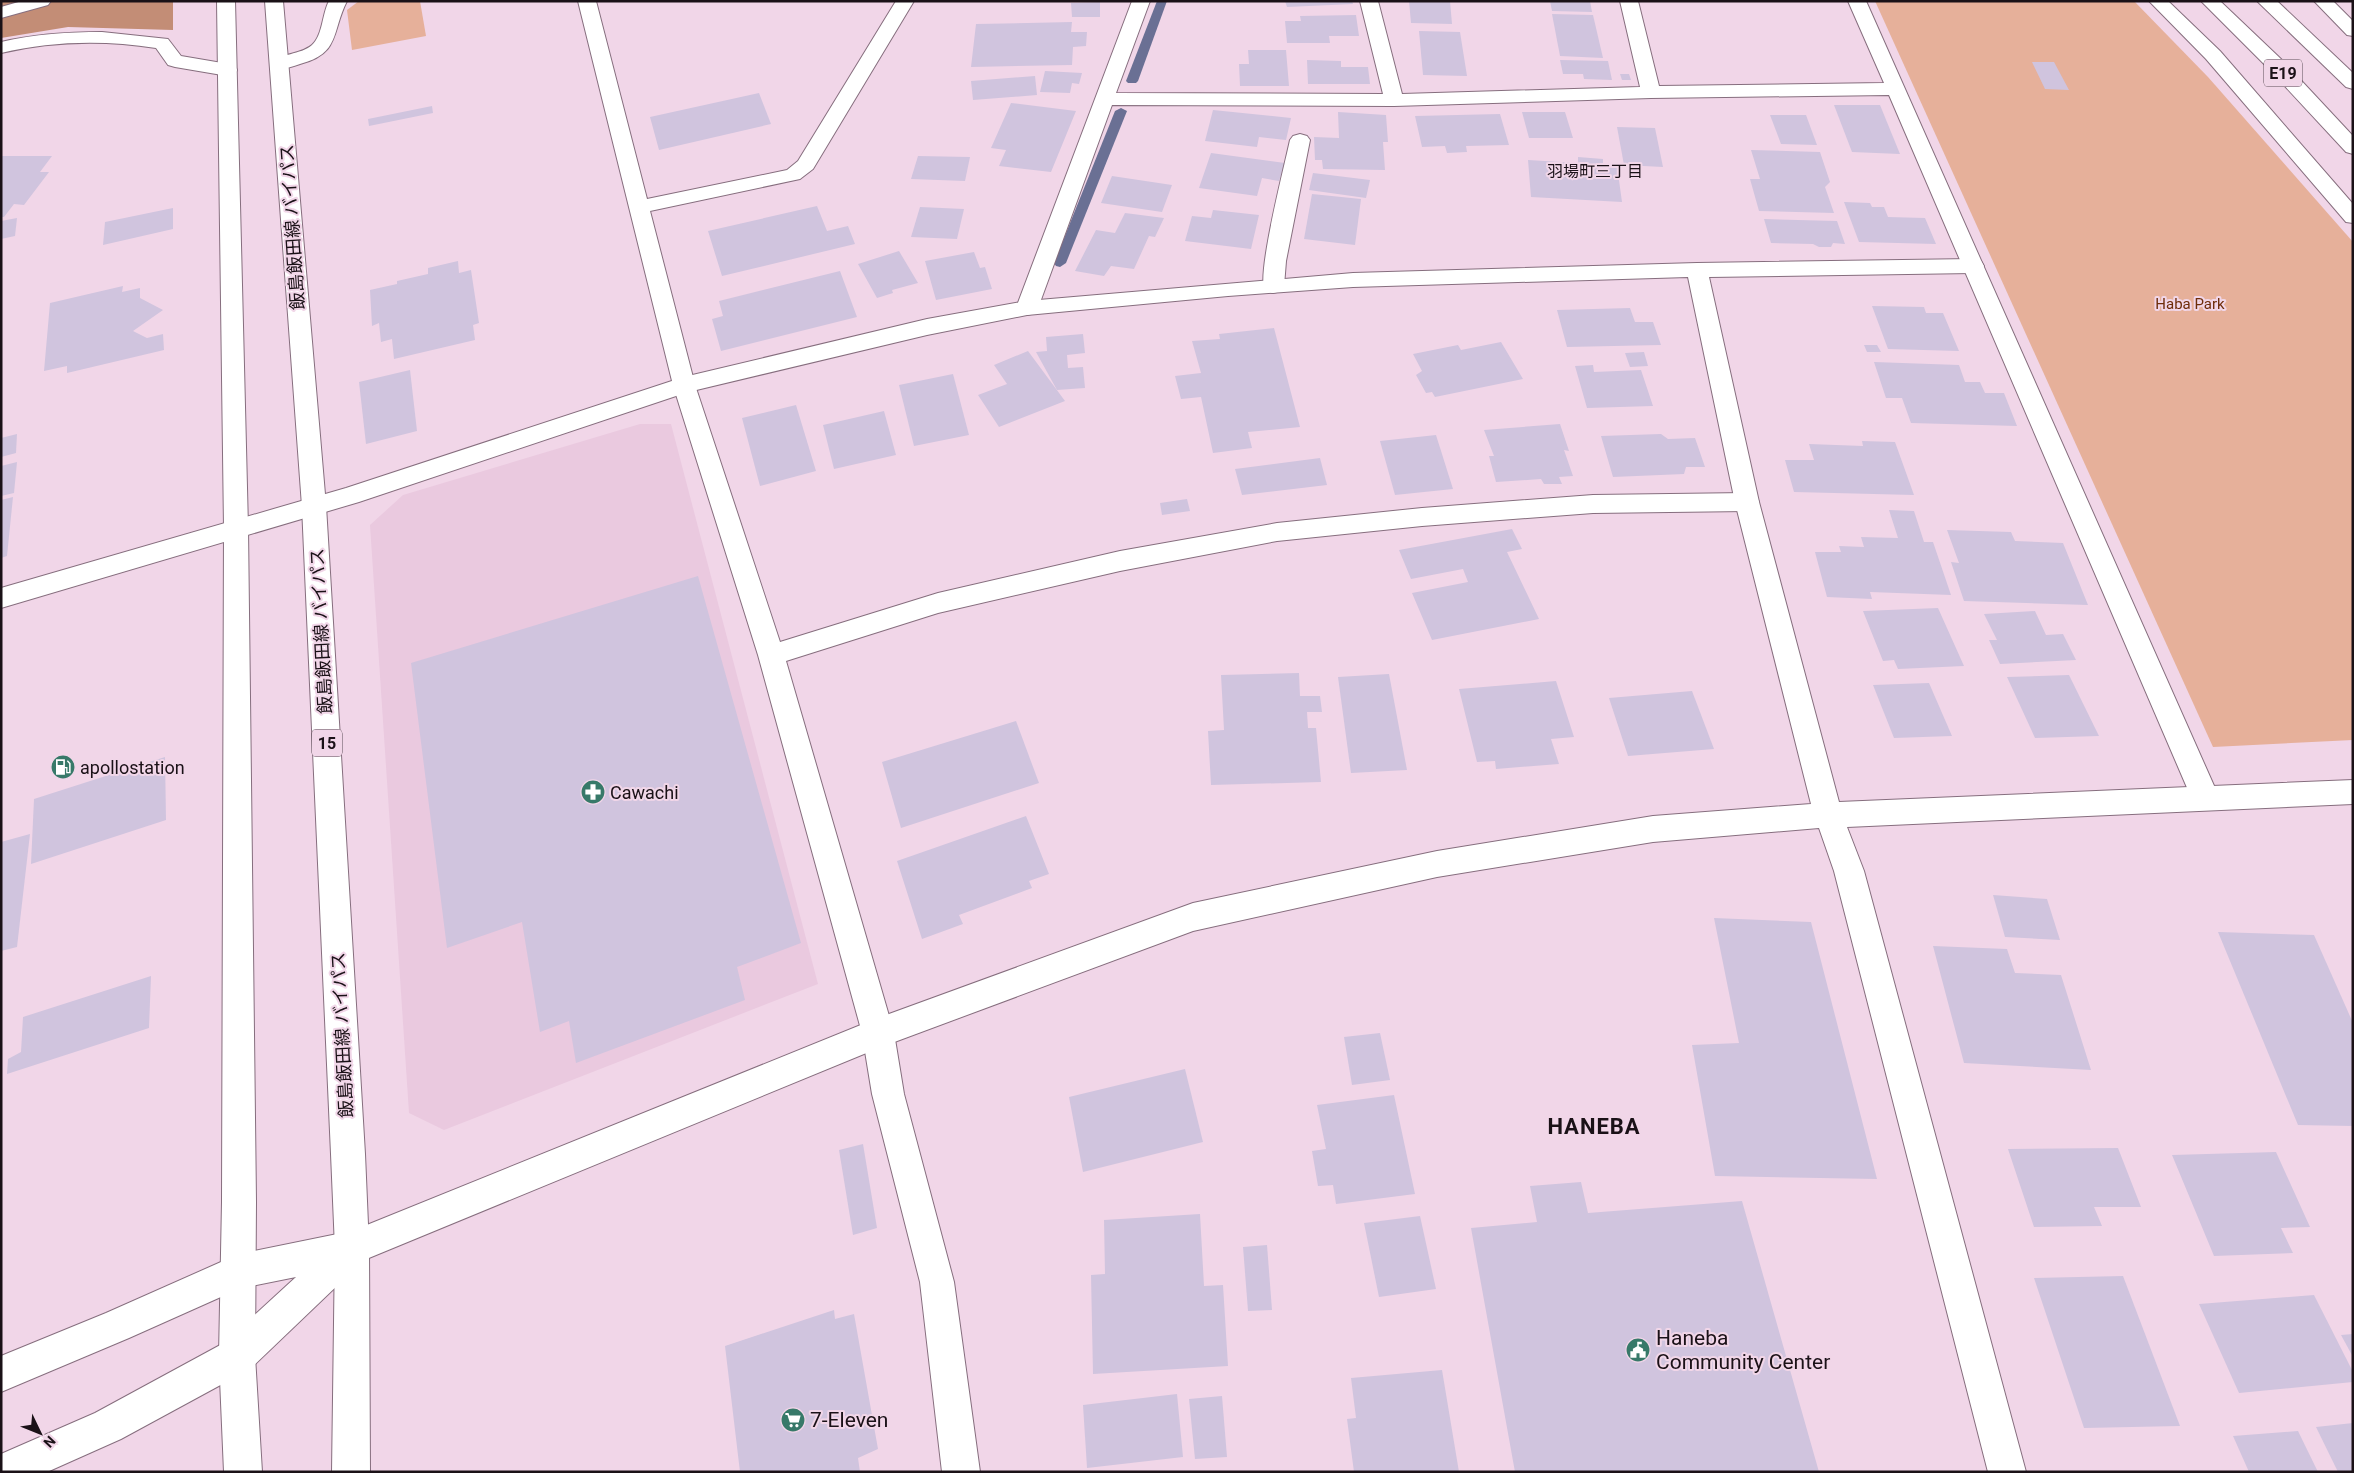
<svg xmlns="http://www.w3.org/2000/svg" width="2354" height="1473" viewBox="0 0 2354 1473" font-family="Roboto,'Noto Sans JP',sans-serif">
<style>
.built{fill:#eac9df}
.green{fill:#e6b09a}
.forest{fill:#c38d76}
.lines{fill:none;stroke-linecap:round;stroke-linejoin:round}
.stream{fill:#6a7094;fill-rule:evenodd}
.building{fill:#d0c4de}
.service-casing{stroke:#866e7e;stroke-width:2}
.minor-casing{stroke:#866e7e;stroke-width:2}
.tertiary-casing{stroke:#866e7e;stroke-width:2}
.primary-casing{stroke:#866e7e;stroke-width:2}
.motorway-casing{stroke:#866e7e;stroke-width:2}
.service{fill:#fff;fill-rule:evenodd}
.minor{fill:#fff;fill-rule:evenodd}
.tertiary{fill:#fff;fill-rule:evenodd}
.primary{fill:#fff;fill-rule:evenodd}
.motorway{fill:#fff;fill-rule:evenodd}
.labels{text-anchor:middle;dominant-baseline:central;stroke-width:4;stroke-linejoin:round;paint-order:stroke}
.far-park-label{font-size:15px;fill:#6e2c09;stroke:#f1d6e8}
.shield{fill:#f1d6e8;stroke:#5a4c56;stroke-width:1}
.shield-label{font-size:16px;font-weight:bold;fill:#1a1117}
.far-neighbourhood-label{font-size:16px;fill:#1a1117;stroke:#f1d6e8}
.street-label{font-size:18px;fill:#1a1117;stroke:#f1d6e8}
.poi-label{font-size:18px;fill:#1a1117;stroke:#f1d6e8;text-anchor:start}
.near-poi-label{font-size:21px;fill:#1a1117;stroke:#f1d6e8;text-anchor:start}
.district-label{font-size:22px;font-weight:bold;letter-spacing:1px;fill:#1a1117;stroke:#f1d6e8}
</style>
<rect width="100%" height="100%" fill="#f1d6e8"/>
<!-- built -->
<path class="built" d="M640,424H671L818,984L444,1130L409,1113L370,525L403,495Z"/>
<!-- green -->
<g class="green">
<path d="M359,1H420L426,36L352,50L347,10Z"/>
<path d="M1875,1H2134L2208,77L2353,242V740L2213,747Z"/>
</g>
<!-- forest -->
<path class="forest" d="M1,1H173V30L68,27L1,38Z"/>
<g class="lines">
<!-- stream -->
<g class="stream">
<path d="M1157,1H1167L1138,81L1136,83H1128L1126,81Z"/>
<path d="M1121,108L1127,111L1066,263L1060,267L1056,266L1054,263L1115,111Z"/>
</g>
</g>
<!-- building -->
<g class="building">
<path d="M1285,1H1352L1353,4L1287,7Z"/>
<path d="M1409,1H1450L1452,24L1411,23Z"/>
<path d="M1550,1H1590L1592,12L1552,11Z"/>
<path d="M1100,2V17H1072L1071,3Z"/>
<path d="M1552,14L1593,15L1603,58L1560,56Z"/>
<path d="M1356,15L1359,36H1329L1330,43H1287L1285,21H1301L1300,16Z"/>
<path d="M1072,22L1071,32H1087L1086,46L1073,47L1072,65L971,67L976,24Z"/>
<path d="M1419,31L1460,32L1467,76L1423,75Z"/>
<path d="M1248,50H1286L1289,86H1240L1239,64H1249Z"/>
<path d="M1307,60L1341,61V67H1368L1370,84H1308Z"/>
<path d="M1560,60L1608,61L1612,80L1584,79L1583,74H1563Z"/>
<path d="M2032,62H2054L2069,90L2045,89Z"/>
<path d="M1045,71L1082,73L1079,84L1072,83L1070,93L1040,92Z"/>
<path d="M1620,74H1629L1631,80H1622Z"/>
<path d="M1035,76L1037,95L973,100L971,81Z"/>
<path d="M759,93L771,124L659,150L650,117Z"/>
<path d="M1011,103L1076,111L1051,172L999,166L1006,150L991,148Z"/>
<path d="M1834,105H1880L1900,154L1852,152Z"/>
<path d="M432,106L433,113L369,126L368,119Z"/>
<path d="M1213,110L1291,118L1286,140L1259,137L1257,147L1205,141Z"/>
<path d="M1338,112L1386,115L1388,142H1383L1385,170L1323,169L1322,160H1315L1314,137L1339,138Z"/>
<path d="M1522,112H1565L1573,138H1529Z"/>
<path d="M1500,114L1509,145L1466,146L1467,152L1447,153L1445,146L1422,147L1415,116Z"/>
<path d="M1770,115H1806L1817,145L1781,144Z"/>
<path d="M1617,127L1655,128L1663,167L1624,165Z"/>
<path d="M1751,150L1820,152L1830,182L1825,187L1834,213L1759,211L1750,179H1760Z"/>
<path d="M1211,153L1285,163L1279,181L1262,178L1257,196L1199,188Z"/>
<path d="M1,156H52L40,172H49L24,205L14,204L4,217H1Z"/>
<path d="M918,156L970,157L965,181L911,179Z"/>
<path d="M1578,157L1603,159V165L1617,166L1622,202L1531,197L1528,160L1578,163Z"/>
<path d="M1313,173L1370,180L1366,198L1309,190Z"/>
<path d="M1112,176L1172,185L1162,212L1101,203Z"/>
<path d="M1312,194L1361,199L1355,245L1304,239Z"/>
<path d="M1844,202L1870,203L1872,207H1884L1888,217L1925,218L1936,244L1859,242Z"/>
<path d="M817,206L827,231L848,226L855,244L722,276L708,231Z"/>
<path d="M920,207L964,209L957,239L911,237Z"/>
<path d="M173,208V229L103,245L105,222Z"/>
<path d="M1213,210L1259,215L1251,249L1185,241L1192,216L1211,218Z"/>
<path d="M1125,213L1164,218L1155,237L1149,236L1134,269L1111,266L1104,276L1075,271L1096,230L1115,233Z"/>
<path d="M17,218L15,236L1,239V221Z"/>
<path d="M1764,219L1837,221L1845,244L1833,243L1831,247H1819L1813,244L1771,243Z"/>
<path d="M899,251L918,283L892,290L893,293L877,298L858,264Z"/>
<path d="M974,252L980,268L985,267L992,289L936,300L925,261Z"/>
<path d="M458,261L459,273L471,270L479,323L473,325L475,340L394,359L392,339L381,342L379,323L372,326L370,290L397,284V281L428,274V268Z"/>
<path d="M840,271L857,317L721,351L712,319L723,316L719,301Z"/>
<path d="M123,286L122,292L140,288V298L163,310L133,331L147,338L163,334L164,350L67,373V366L44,371L50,303Z"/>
<path d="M1872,306L1924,307L1926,313H1943L1959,351L1888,349Z"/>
<path d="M1630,308L1635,322H1653L1661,345L1567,347L1557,310Z"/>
<path d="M1274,328L1300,427L1248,432L1252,448L1213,453L1201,397L1181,399L1175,376L1201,373L1192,341L1220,339L1219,334Z"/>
<path d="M1083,334L1085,353L1067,355L1068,368L1083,367L1085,388L1057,390L1036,352L1047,351L1046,337Z"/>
<path d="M1501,342L1523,379L1435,397L1432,392L1426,393L1416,375L1422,371L1413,354L1458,345L1461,350Z"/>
<path d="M1864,345H1877L1881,352H1867Z"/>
<path d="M1028,351L1065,401L999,427L978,395L1007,384L994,365Z"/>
<path d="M1644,352L1648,366L1630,367L1625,353Z"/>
<path d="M1874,362L1959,365L1965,382H1980L1985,393H2004L2017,426L1911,423L1902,398H1886Z"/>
<path d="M1593,365L1594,372L1641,370L1653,406L1587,408L1575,366Z"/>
<path d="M410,370L417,431L366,444L359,382Z"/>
<path d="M953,374L969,435L914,446L899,385Z"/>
<path d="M796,405L816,471L760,486L742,418Z"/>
<path d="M884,411L896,455L834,469L823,425Z"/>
<path d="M1560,424L1569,451L1564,450L1573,476L1559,477L1562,484H1544L1541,479L1496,482L1489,456H1494L1484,430Z"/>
<path d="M17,434L16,453L1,457V438Z"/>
<path d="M1661,434L1668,439L1695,438L1705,467H1686L1684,474L1613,477L1601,436Z"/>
<path d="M1436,435L1453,489L1395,495L1380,441Z"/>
<path d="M1862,441L1895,442L1914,495L1794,492L1785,460H1814L1809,444L1863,446Z"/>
<path d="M1320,458L1327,485L1242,495L1235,469Z"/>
<path d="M17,462L14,493L1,496V466Z"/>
<path d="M13,497L7,556L1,558V500Z"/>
<path d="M1187,499L1190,511L1162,515L1160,503Z"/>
<path d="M1889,510L1914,511L1924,542H1933L1951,595L1870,592L1872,599L1827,597L1815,552H1841L1839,546L1864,547L1861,537L1898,538Z"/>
<path d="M1512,529L1522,549L1507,552L1539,619L1432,640L1412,593L1468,582L1463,569L1411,579L1399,550Z"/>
<path d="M1947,530L2011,532L2015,541L2063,543L2088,605L1964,601L1951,562L1959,563Z"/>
<path d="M698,576L801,943L737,967L745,1000L576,1063L569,1021L540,1032L522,922L447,948L411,663Z"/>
<path d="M1938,608L1964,666L1898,669L1894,660L1883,661L1863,611Z"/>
<path d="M2035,611L2046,635L2063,634L2076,660L2000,664L1989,640H1997L1984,614Z"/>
<path d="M1299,673L1300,696H1320L1322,712H1307L1308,728H1316L1321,782L1211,785L1208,731L1224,730L1221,675Z"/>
<path d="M1389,674L1407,770L1351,773L1338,677Z"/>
<path d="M2069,675L2099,736L2035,738L2007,677Z"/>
<path d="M1556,681L1574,737L1551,739L1559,764L1496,769L1495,761L1477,762L1459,689Z"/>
<path d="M1929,683L1952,736L1894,738L1873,685Z"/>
<path d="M1692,691L1714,749L1628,756L1609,698Z"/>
<path d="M1016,721L1039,783L901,828L882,762Z"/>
<path d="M165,757L166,820L31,864L34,799Z"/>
<path d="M1026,816L1049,874L1029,881L1032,888L959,915L963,924L922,939L897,861Z"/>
<path d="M30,834L17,947L1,951V842Z"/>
<path d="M1993,895L2047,899L2060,940L2005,937Z"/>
<path d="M1714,918L1811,922L1877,1179L1715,1176L1692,1045L1739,1043Z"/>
<path d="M2218,932L2314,935L2353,1023V1126L2298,1125Z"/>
<path d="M1933,946L2007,949L2015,973L2061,975L2091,1070L1964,1063Z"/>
<path d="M151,976L149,1028L7,1074L8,1059L21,1052L23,1017Z"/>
<path d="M1380,1033L1390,1080L1352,1085L1344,1037Z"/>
<path d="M1185,1069L1203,1142L1083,1172L1069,1097Z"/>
<path d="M1394,1095L1415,1194L1336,1204L1333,1185L1318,1186L1312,1151L1326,1149L1317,1105Z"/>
<path d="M863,1144L877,1228L853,1235L839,1150Z"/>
<path d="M2118,1148L2141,1207H2094L2102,1226L2034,1227L2008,1149Z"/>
<path d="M2276,1152L2310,1227L2281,1228L2293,1253L2214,1256L2172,1155Z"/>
<path d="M1581,1182L1588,1213L1742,1201L1819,1472H1515L1471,1228L1537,1222L1530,1186Z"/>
<path d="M1200,1214L1204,1286L1223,1285L1228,1366L1093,1374L1091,1275L1105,1274L1104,1220Z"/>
<path d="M1420,1216L1436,1289L1379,1297L1364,1223Z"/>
<path d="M1267,1245L1272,1310L1248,1311L1243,1247Z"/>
<path d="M2123,1276L2180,1426L2084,1428L2034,1278Z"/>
<path d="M2314,1295L2353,1372V1382L2239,1393L2199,1304Z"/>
<path d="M834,1310L835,1319L854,1314L878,1449L858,1458L860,1472H740L725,1346Z"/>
<path d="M2353,1334V1357L2341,1335Z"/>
<path d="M1442,1370L1459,1472H1354L1347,1419L1356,1418L1351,1378Z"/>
<path d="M1177,1394L1183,1457L1087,1468L1083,1405Z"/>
<path d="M1222,1396L1227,1457L1195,1459L1189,1399Z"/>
<path d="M2353,1423V1472H2338L2316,1427Z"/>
<path d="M2298,1431L2318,1472H2249L2233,1436Z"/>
</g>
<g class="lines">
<defs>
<g id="service">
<path d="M329,1H347C331,32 341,53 300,64C291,67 283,70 273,68L271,64C279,53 301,55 312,45C323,35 322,14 329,1Z"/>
<path d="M1300,134L1307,136L1310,140L1286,261L1284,286L1281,291L1273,293L1265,291C1256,276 1285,164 1290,140L1293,136Z"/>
</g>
<g id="minor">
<path d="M578,1H596L647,199L787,170L798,161L896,1H914L813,169L800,179L650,211L695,385L780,642L938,593L1120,551L1277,523L1422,508L1593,495L1747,493L1756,496L1759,502L1756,508L1747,511L1593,513L1422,526L1277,541L1120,571L938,613L786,661L894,1033L904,1094L954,1282L980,1472H942L920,1282L872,1094L862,1033L758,655L673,385Z"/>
<path d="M1132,1H1150L1116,93L1383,94L1360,1H1378L1402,94L1640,87L1620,1H1638L1659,86L1884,83L1848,1H1866L2219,797L2215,806L2205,809L2195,806L2191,797L1889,95L1651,98L1394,106L1112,105L1038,308L1035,313L1027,315L1019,313L1016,308Z"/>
<path d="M2149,1H2168L2220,51L2353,204V223L2346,222L2206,59Z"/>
<path d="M2314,1H2333L2353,21V36L2347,35Z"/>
<path d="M102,32L168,39L181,56L228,64L235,66L237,70L235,74L228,76L175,67L168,65L156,48C104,40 52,41 1,53V42C35,34 68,32 102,32Z"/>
</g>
<g id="tertiary">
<path d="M22,1H51L48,5L1,18V7Z"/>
<path d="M1973,259L1981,261L1984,266L1981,271L1973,273L1709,277L1759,502L1839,802L2353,780V804L1847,827L1864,871L2026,1472H1988L1834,871L1819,828L1653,842L1437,877L1193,931L881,1047L364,1260L250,1369L121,1439L47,1472H1V1454L95,1413L224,1343L296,1277L241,1288L129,1338L1,1392V1356L106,1313L239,1254L352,1231L878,1018L1193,903L1437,851L1653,816L1811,804L1735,502L1688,277L1353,287L1228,296L1027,315L927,335L688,392L359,502L1,608V588L346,488L684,377L927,319L1027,301L1353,273L1697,263Z"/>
</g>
<g id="primary">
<path d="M217,1H235L248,528L256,1202L255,1356L262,1472H224L219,1356L222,1202L224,528Z"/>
<path d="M265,1H283L326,506L365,1154L369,1248L370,1472H332L335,1248L331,1154L302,506Z"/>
</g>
<g id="motorway">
<path d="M2201,1H2220L2282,60L2353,136V154L2346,152L2268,68Z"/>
<path d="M2257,1H2277L2353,73V89L2346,87Z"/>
</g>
</defs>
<!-- service casing -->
<use href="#service" class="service-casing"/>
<!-- minor casing -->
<use href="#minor" class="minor-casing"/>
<!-- tertiary casing -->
<use href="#tertiary" class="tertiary-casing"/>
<!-- primary casing -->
<use href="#primary" class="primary-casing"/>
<!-- motorway casing -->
<use href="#motorway" class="motorway-casing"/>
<!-- service -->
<use href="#service" class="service"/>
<!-- minor -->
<use href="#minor" class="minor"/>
<!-- tertiary -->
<use href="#tertiary" class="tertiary"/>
<!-- primary -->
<use href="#primary" class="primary"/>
<!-- motorway -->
<use href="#motorway" class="motorway"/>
</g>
<!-- icons -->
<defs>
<symbol id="fuel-disc" viewBox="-11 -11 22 22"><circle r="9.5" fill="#377969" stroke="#f1d6e8"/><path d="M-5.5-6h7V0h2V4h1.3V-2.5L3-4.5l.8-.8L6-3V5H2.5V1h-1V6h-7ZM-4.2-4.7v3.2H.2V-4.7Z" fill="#fff"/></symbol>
<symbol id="pharmacy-disc" viewBox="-11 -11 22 22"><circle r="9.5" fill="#377969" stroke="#f1d6e8"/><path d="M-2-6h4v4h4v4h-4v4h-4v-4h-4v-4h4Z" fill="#fff"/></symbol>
<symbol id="civic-disc" viewBox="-11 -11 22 22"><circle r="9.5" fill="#377969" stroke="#f1d6e8"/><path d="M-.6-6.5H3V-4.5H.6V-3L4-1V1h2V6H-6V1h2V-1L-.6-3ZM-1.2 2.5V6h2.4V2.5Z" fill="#fff"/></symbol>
<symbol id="supermarket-disc" viewBox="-11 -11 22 22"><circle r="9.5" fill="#377969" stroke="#f1d6e8"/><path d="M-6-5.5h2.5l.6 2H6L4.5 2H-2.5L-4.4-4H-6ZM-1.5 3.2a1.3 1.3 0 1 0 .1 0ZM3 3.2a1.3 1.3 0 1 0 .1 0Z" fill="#fff"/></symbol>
</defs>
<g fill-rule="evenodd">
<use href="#fuel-disc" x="49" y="753" width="28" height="28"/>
<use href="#pharmacy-disc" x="579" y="778" width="28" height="28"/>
<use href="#civic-disc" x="1624" y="1336" width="28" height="28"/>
<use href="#supermarket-disc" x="779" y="1406" width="28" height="28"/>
</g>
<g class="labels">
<!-- far-park labels -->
<g class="far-park-label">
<text x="2190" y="304">Haba Park</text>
</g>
<!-- shield labels -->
<g class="shield">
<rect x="2264" y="59.5" width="38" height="27" rx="4"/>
<rect x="312" y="729.5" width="30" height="27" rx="4"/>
</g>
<g class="shield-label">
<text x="2283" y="73">E19</text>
<text x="327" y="743">15</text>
</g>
<!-- far-neighbourhood labels -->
<g class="far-neighbourhood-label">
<text x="1595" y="171">羽場町三丁目</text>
</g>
<!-- street labels -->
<g class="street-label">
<text transform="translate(292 227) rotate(-94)">飯島飯田線 バイパス</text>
<text transform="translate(321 631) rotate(-93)">飯島飯田線 バイパス</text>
<text transform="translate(342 1035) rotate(-93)">飯島飯田線 バイパス</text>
</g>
<!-- poi labels -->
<g class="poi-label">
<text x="80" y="767">apollostation</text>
<text x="610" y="792">Cawachi</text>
</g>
<!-- near-poi labels -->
<g class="near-poi-label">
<text x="1656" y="1338">Haneba<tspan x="1656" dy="24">Community Center</tspan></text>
<text x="810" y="1420">7-Eleven</text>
</g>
<!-- district labels -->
<g class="district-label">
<text x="1594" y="1126">HANEBA</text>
</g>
</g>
<!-- border -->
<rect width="2354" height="1473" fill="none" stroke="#1a1117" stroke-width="5"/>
<!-- north arrow -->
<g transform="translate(40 1433) rotate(133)" stroke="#f1d6e8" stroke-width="4" paint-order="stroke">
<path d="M0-4L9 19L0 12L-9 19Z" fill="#1a1117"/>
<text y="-8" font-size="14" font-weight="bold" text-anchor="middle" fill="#1a1117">N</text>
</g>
</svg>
